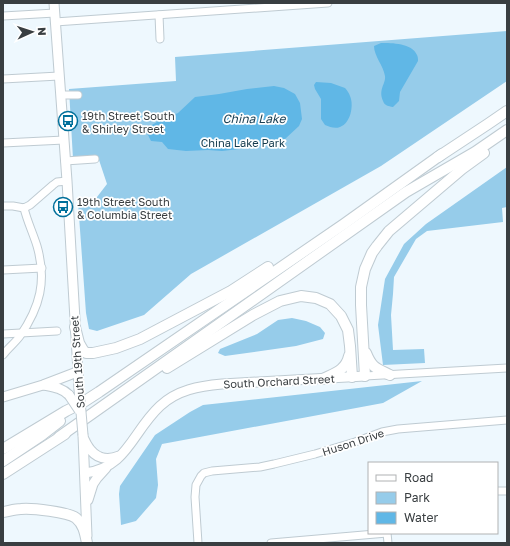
<svg xmlns="http://www.w3.org/2000/svg" width="510" height="546" viewBox="0 0 510 546" font-family="'Golos Text',sans-serif">
<style>
.green{fill:#96ccea}
.water{fill:#60b7e6}
.lines{fill:none;stroke-linecap:round;stroke-linejoin:round}
.minor-casing{stroke:#bfcbd2;stroke-width:9}
.major-casing{stroke:#bfcbd2;stroke-width:11}
.highway-casing{stroke:#bfcbd2;stroke-width:12}
.minor{stroke:#fff;stroke-width:7}
.major{stroke:#fff;stroke-width:9}
.highway{stroke:#fff;stroke-width:10}
.major-bridge-casing{stroke:#bfcbd2;stroke-width:11;stroke-linecap:butt}
.major-bridge{stroke:#fff;stroke-width:9}
.labels{text-anchor:middle;dominant-baseline:central;stroke-width:3.5;stroke-linejoin:round;paint-order:stroke}
.poi-label{font-size:11px;fill:#393e41;stroke:#fff;text-anchor:start}
.park-label{font-size:11px;fill:#143b4e;stroke:#fff}
.street-label{font-size:11px;fill:#393e41;stroke:#fff}
.water-label{font-size:12px;font-style:italic;fill:#193f53;stroke:#fff}
</style>
<rect width="100%" height="100%" fill="#eef8fe"/>
<!-- green -->
<g class="green">
<path d="M507,31V81L381,166L191,274L144,315L97,331L89,329L86,313L78,202L97,197L107,184L98,157L73,159L69,89L176,81L175,57Z"/>
<path d="M507,167V207L502,208L503,222L427,231L416,239L394,277L393,294L391,315L393,350L424,349L425,363L383,365L378,325L385,279L404,244L426,224Z"/>
<path d="M292,318L306,321L320,327L325,333L323,339L296,346L225,356L218,353L220,349L257,334L278,320Z"/>
<path d="M422,381L383,403L162,444L156,459L158,485L156,498L136,521L121,525L119,494L120,486L155,435L190,412L203,405Z"/>
</g>
<!-- water -->
<g class="water">
<path d="M381,43C392,43 412,43 417,55C418,57 418,59 418,61L400,92L399,101L393,107C388,106 385,106 383,101C378,89 386,84 385,76C383,65 374,56 374,46Z"/>
<path d="M316,82L331,83L345,88C347,90 349,93 350,96C354,105 351,123 340,127C335,129 330,127 325,125L321,119V99L315,89L314,85Z"/>
<path d="M274,86L284,88L295,94L300,103L302,119L299,126L285,139L276,144L257,147L222,151L208,150L186,151L168,149L162,142L151,141L145,129L157,122L178,113L195,97L219,94L247,89Z"/>
</g>
<g class="lines">
<defs>
<g id="minor">
<path d="M159,15L160,39"/>
<path d="M3,16L55,13"/>
<path d="M55,22L328,3"/>
<path d="M3,79L59,76"/>
<path d="M61,95H78"/>
<path d="M3,143L64,140"/>
<path d="M65,161L95,159"/>
<path d="M3,206H13L24,208L30,205L53,185L57,182L67,181"/>
<path d="M3,270L42,268"/>
<path d="M3,334L57,331"/>
<path d="M3,355C8,348 15,343 20,336C40,307 47,281 37,246C33,233 27,221 24,208"/>
<path d="M365,376L507,368"/>
<path d="M497,491H507"/>
<path d="M387,533L388,543"/>
<path d="M198,543L195,497L196,485L201,476L204,473L212,471L260,467L274,464L315,454L355,442L382,432L398,429L507,420"/>
<path d="M271,543L387,533"/>
</g>
<g id="major">
<path d="M54,3L67,181L79,389"/>
<path d="M44,385C54,387 62,388 69,395"/>
<path d="M3,397L43,385L77,372"/>
<path d="M83,435L87,536"/>
<path d="M84,439C91,455 102,463 119,456"/>
<path d="M85,473C127,468 132,432 160,406C177,390 199,386 222,384L365,376"/>
<path d="M88,500L93,484L97,478L106,468"/>
</g>
<g id="highway">
<path d="M438,157L488,124L507,111"/>
<path d="M75,327L79,343L83,350L86,353H93L116,348L140,339L231,291L268,267"/>
<path d="M366,353C372,368 376,368 390,375"/>
<path d="M167,368L253,315L280,301L301,296L316,298L330,304L341,316L348,330L350,346L352,377"/>
<path d="M365,376L361,305V287L365,269L372,253L377,246L389,231L462,169L484,153"/>
<path d="M323,379C335,373 346,370 349,356"/>
<path d="M59,437L406,192L475,152L507,130"/>
<path d="M3,449L66,411L82,403L99,392L344,224L442,154"/>
<path d="M3,461L42,435L60,421"/>
<path d="M3,474L65,434"/>
<path d="M3,512C9,511 15,509 21,509C32,508 68,512 76,518C84,525 85,533 87,543"/>
</g>
</defs>
<!-- minor casing -->
<use href="#minor" class="minor-casing"/>
<!-- major casing -->
<use href="#major" class="major-casing"/>
<!-- highway casing -->
<use href="#highway" class="highway-casing"/>
<!-- minor -->
<use href="#minor" class="minor"/>
<!-- major -->
<use href="#major" class="major"/>
<!-- highway -->
<use href="#highway" class="highway"/>
<defs>
<g id="major-bridge">
<path d="M79,389L83,435"/>
<path d="M69,395L79,410"/>
</g>
</defs>
<!-- major-bridge casing -->
<use href="#major-bridge" class="major-bridge-casing"/>
<!-- major-bridge -->
<use href="#major-bridge" class="major-bridge"/>
</g>
<!-- icons -->
<defs>
<symbol id="bus-ring" viewBox="-11 -11 22 22"><circle r="9.5" fill="#fff" stroke="#00709b" stroke-width="1.5"/><path d="M-5-6H5V4H4V6H2V4H-2V6H-4V4H-5ZM-3.5-4V0h7V-4ZM-3.5 1.2v1.5H-2V1.2ZM2 1.2v1.5H3.5V1.2Z" fill="#00709b"/></symbol>
</defs>
<g fill-rule="evenodd">
<use href="#bus-ring" x="57" y="110" width="22" height="22"/>
<use href="#bus-ring" x="52" y="196" width="22" height="22"/>
</g>
<g class="labels">
<!-- poi labels -->
<g class="poi-label">
<text x="82" y="115">19th Street South<tspan x="82" dy="13">&amp; Shirley Street</tspan></text>
<text x="77" y="201">19th Street South<tspan x="77" dy="13">&amp; Columbia Street</tspan></text>
</g>
<!-- park labels -->
<g class="park-label">
<text x="243" y="142">China Lake Park</text>
</g>
<!-- street labels -->
<g class="street-label">
<text transform="translate(77 362) rotate(-94)">South 19th Street</text>
<text transform="translate(279 381) rotate(-3)">South Orchard Street</text>
<text transform="translate(353 442) rotate(-18)">Huson Drive</text>
</g>
<!-- water labels -->
<g class="water-label">
<text x="254" y="118">China Lake</text>
</g>
</g>
<!-- border -->
<rect width="510" height="546" fill="none" stroke="#393e41" stroke-width="8"/>
<!-- legend -->
<rect x="368" y="462" width="130" height="72" fill="#ffffff" stroke="#b0b2b3"/>
<rect x="376" y="475" width="20" height="6" fill="#ffffff" stroke="#b0b2b3"/>
<text x="404" y="482" font-size="12" fill="#393e41">Road</text>
<rect x="376" y="492" width="20" height="12" fill="#96ccea" stroke="#b0b2b3"/>
<text x="404" y="502" font-size="12" fill="#393e41">Park</text>
<rect x="376" y="512" width="20" height="12" fill="#60b7e6" stroke="#b0b2b3"/>
<text x="404" y="522" font-size="12" fill="#393e41">Water</text>
<!-- north arrow -->
<g transform="translate(32 32) rotate(87)" stroke="#ffffff" stroke-width="3" paint-order="stroke">
<path d="M0-3L7 15L0 10L-7 15Z" fill="#393e41"/>
<text y="-6" font-size="11" font-weight="bold" text-anchor="middle" fill="#393e41">N</text>
</g>
</svg>
